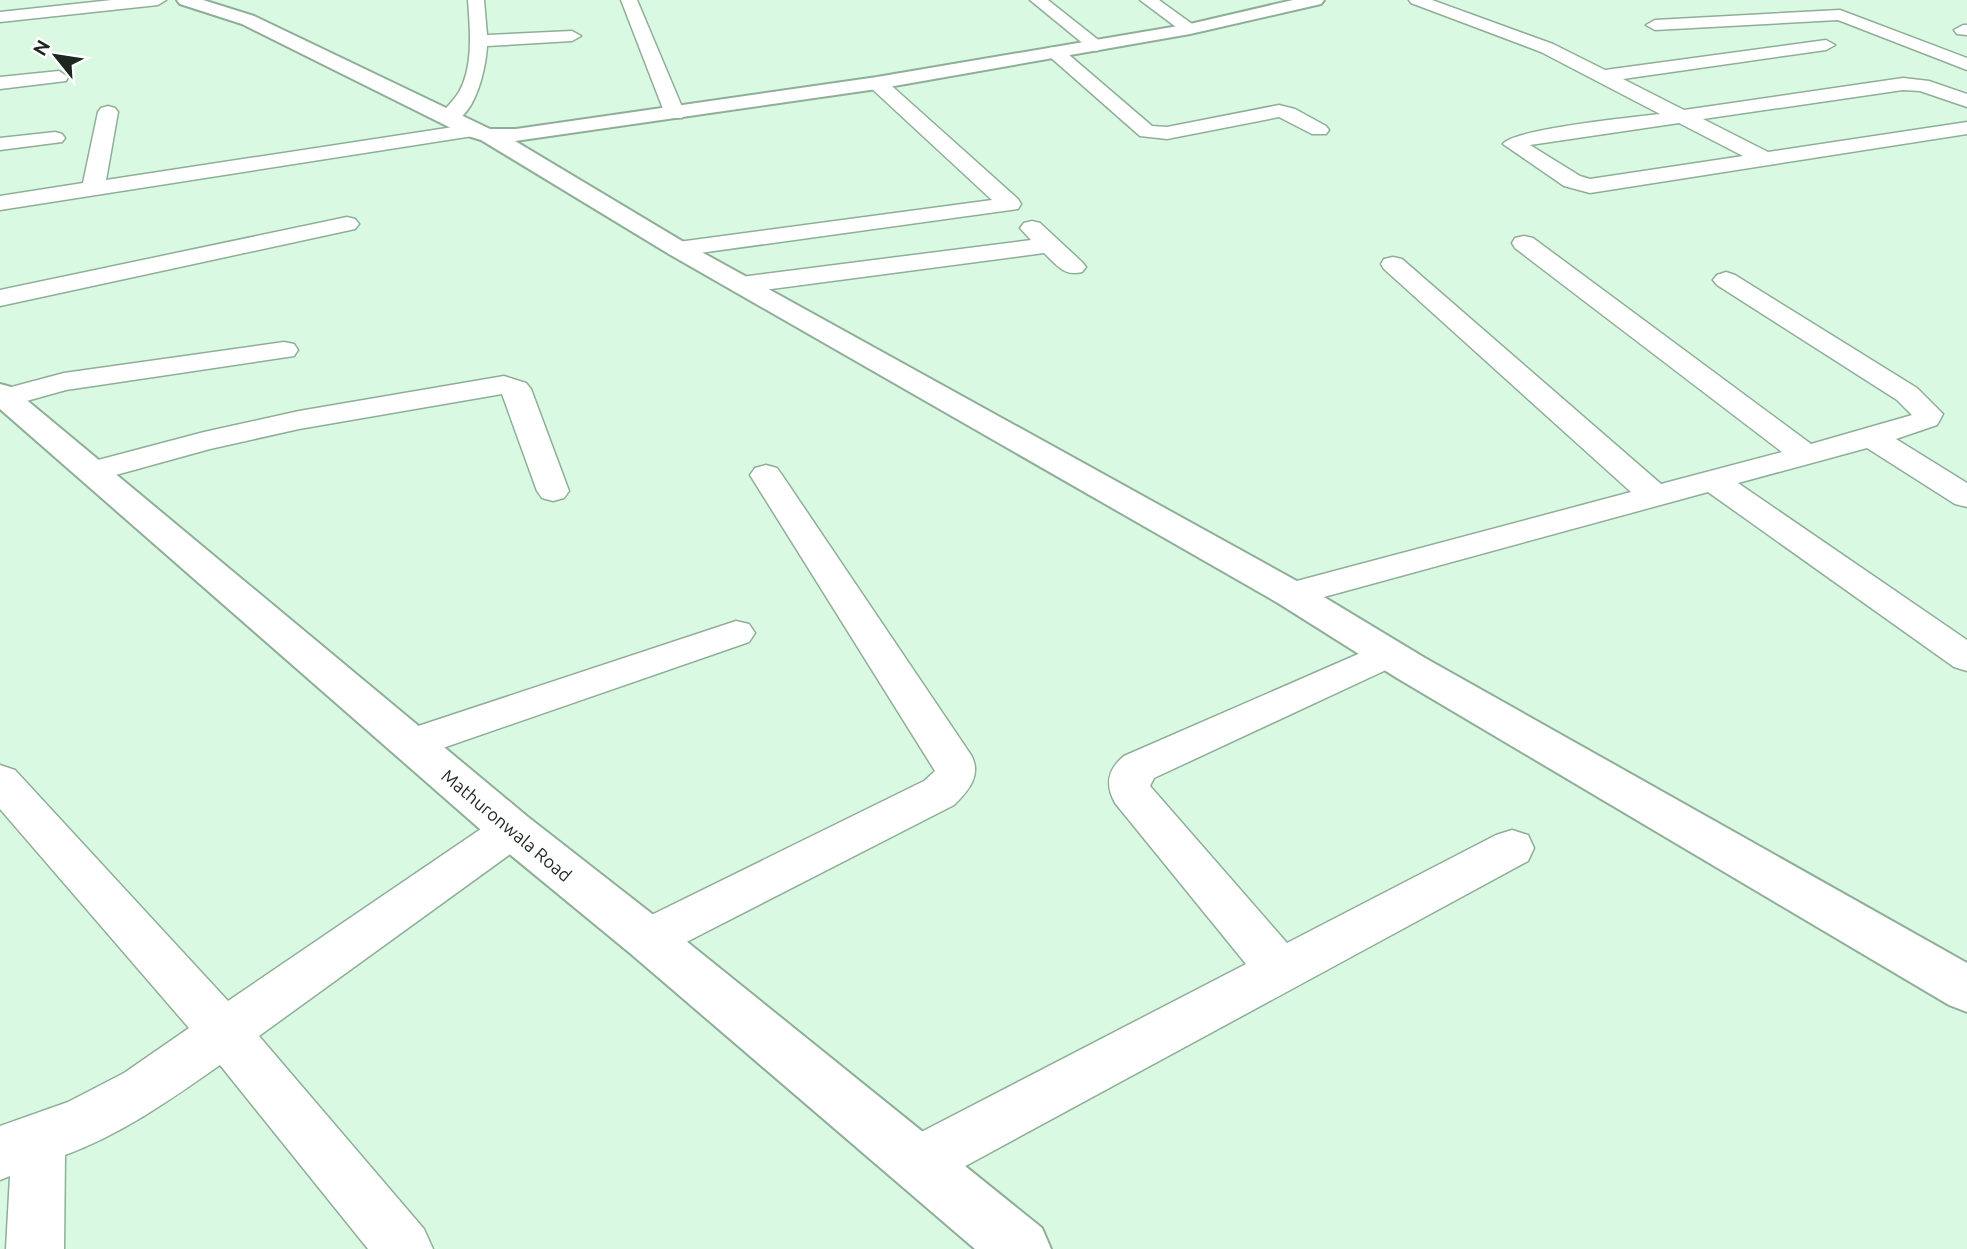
<svg xmlns="http://www.w3.org/2000/svg" width="1967" height="1249" viewBox="0 0 1967 1249" font-family="Ubuntu,sans-serif">
<style>
.lines{fill:none;stroke-linecap:round;stroke-linejoin:round}
.street-casing{stroke:#8fae98;stroke-width:3}
.secondary-casing{stroke:#8fae98;stroke-width:4}
.street{fill:#fff;fill-rule:evenodd}
.secondary{fill:#fff;fill-rule:evenodd}
.labels{text-anchor:middle;dominant-baseline:central;stroke-width:7;stroke-linejoin:round;paint-order:stroke}
.street-label{font-size:18px;fill:#1b271f;stroke:#fff}
</style>
<rect width="100%" height="100%" fill="#d9f9e2"/>
<g class="lines">
<defs>
<g id="street">
<path d="M112,0H166L158,5L0,22V12Z"/>
<path d="M468,0H484L487,35L572,31L581,36L572,41L487,46C486,69 473,130 441,122L438,118C444,109 453,102 459,92C474,66 470,28 468,0Z"/>
<path d="M621,0H637L685,114L682,118H668L665,114Z"/>
<path d="M1030,0H1048L1106,46L1097,51L1091,50Z"/>
<path d="M1140,0H1159L1199,29L1190,34L1184,33Z"/>
<path d="M1409,0H1432L1553,44L1605,70L1826,40L1835,45L1826,50L1623,79L1684,110L1903,78L1929,81L1967,94V107L1920,91L1903,90L1703,119L1768,152L1967,122V134L1590,193L1564,186L1503,144C1513,129 1635,117 1660,114L1541,52L1411,3ZM1679,123L1743,156L1590,179L1580,176L1530,145Z"/>
<path d="M1840,10L1967,58V70L1838,20L1655,30L1646,25L1655,20Z"/>
<path d="M1963,25H1967V35L1957,34L1954,30Z"/>
<path d="M1055,47L1061,48L1152,126L1167,127L1279,105L1295,109L1326,126L1329,130L1326,134H1312L1279,117L1167,139L1140,136L1049,56L1046,52L1049,48Z"/>
<path d="M59,71L68,77L66,81L0,89V77Z"/>
<path d="M877,77L884,79L1018,199L1021,204L1018,209L678,256L669,254L666,249L669,244L678,242L992,200L870,87L868,83Z"/>
<path d="M108,106L115,108L118,112L106,180L473,124L480,126L483,130L480,134L473,136L0,210V196L83,183L98,112L101,108Z"/>
<path d="M55,132L62,134L65,138L62,142L0,150V138Z"/>
<path d="M347,217L355,219L359,224L355,229L0,306V290Z"/>
<path d="M1032,221L1040,223L1082,262L1086,267L1082,272C1064,277 1056,264 1044,253L741,293L732,290L728,285L732,280L741,277L1031,240L1020,228L1024,223Z"/>
<path d="M1524,236L1533,238L1811,444L1912,415L1897,400L1717,285L1713,280L1717,275L1726,272L1735,275L1917,388L1943,414L1937,425L1896,439L1967,483V507L1955,504L1867,448L1738,483L1967,640V671L1954,667L1708,492L1291,606L1278,602L1273,594L1278,586L1631,492L1384,269L1381,264L1384,259L1393,257L1402,259L1661,484L1782,452L1515,248L1512,243L1515,238Z"/>
<path d="M284,342L294,344L298,350L294,356L66,390L5,407L0,406V390L64,373Z"/>
<path d="M504,376L526,383L531,389L569,491L564,498L553,501L542,498L537,491L502,394L299,429L210,449L94,481L83,478L78,471L83,464L204,432L299,411Z"/>
<path d="M766,465L777,468L782,475L971,755C982,775 969,790 954,805L665,953L648,959L631,953L624,939L631,925L924,781L935,771L750,475L755,468Z"/>
<path d="M736,621L749,624L755,633L749,642L411,759L397,755L391,744L397,733Z"/>
<path d="M1388,641L1401,645L1407,654L1401,663L1154,778L1150,786L1287,943L1496,835L1512,830L1528,835L1534,848L1528,861L936,1182L917,1190L898,1182L890,1163L898,1144L1246,964L1115,803C1105,785 1107,770 1124,756Z"/>
<path d="M0,765L15,770L228,1001L497,818L512,813L527,818L534,830L527,842L259,1036L424,1229L433,1249H368L220,1065C170,1100 122,1134 65,1155L64,1249H6L10,1176L0,1180V1126L68,1102L124,1073L189,1028L0,809Z"/>
</g>
<g id="secondary">
<path d="M177,0H203L254,16L490,129H516L877,77L1190,24L1293,0H1324L1321,4L1190,34L877,89L515,141L687,244L1304,585L1425,658L1967,963V1012L1949,1005L1397,678L1278,603L669,254L481,140L465,135L242,24L180,4Z"/>
<path d="M0,384L11,387L528,817L665,924L1042,1228L1051,1249H975L631,954L496,843L0,409Z"/>
</g>
</defs>
<!-- street casing -->
<use href="#street" class="street-casing"/>
<!-- secondary casing -->
<use href="#secondary" class="secondary-casing"/>
<!-- street -->
<use href="#street" class="street"/>
<!-- secondary -->
<use href="#secondary" class="secondary"/>
</g>
<g class="labels">
<!-- street labels -->
<g class="street-label">
<text transform="translate(507 825) rotate(40)">Mathuronwala Road</text>
</g>
</g>
<!-- north arrow -->
<g transform="translate(56 56) rotate(300)" stroke="#ffffff" stroke-width="5" paint-order="stroke">
<path d="M0-5L12 26L0 18L-12 26Z" fill="#1b271f"/>
<text y="-10" font-size="19" font-weight="bold" text-anchor="middle" fill="#1b271f">N</text>
</g>
</svg>
